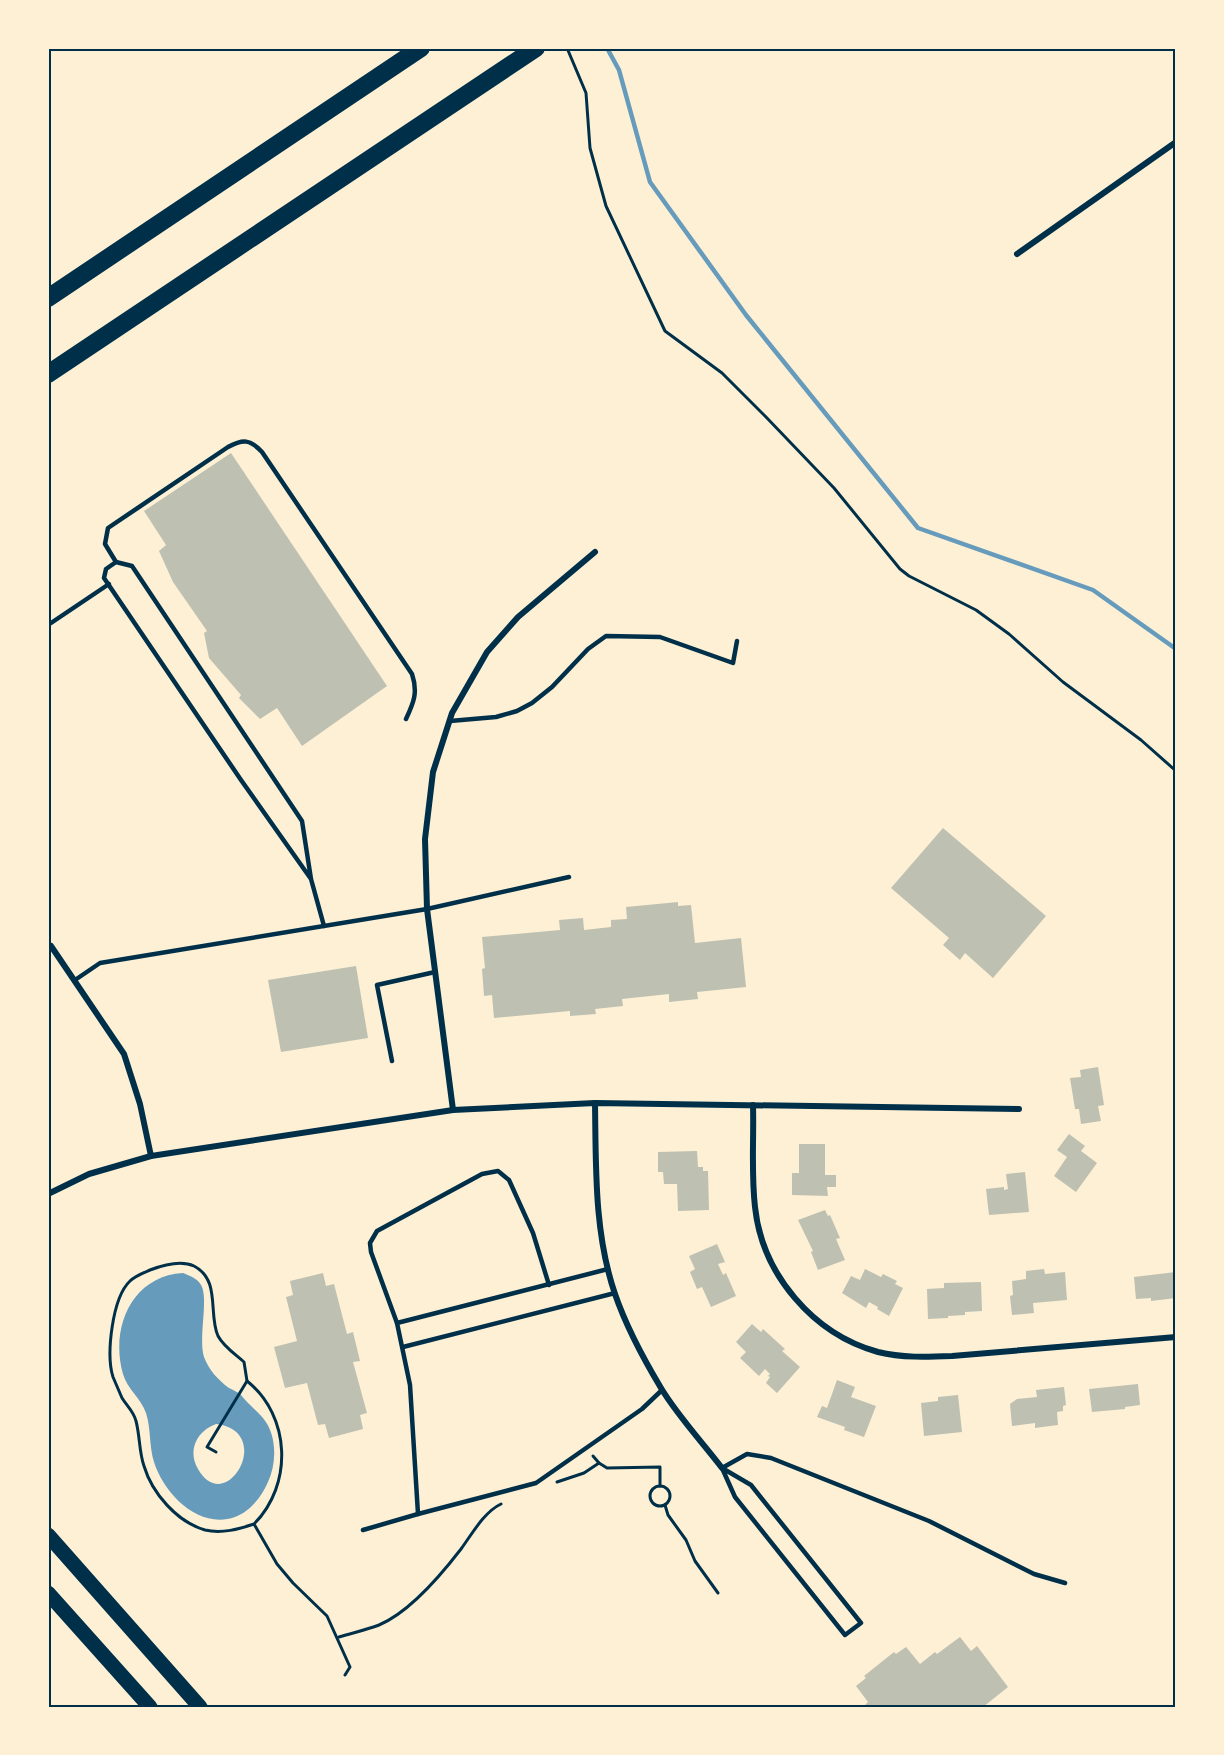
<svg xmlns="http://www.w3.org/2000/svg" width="1224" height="1755" viewBox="0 0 1224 1755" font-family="Ubuntu,sans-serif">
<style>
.water{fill:#669bbc;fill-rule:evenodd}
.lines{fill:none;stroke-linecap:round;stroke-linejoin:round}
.stream{stroke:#669bbc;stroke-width:4.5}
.building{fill:#bec0b2}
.path{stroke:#003049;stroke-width:3}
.service{stroke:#003049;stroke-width:4.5}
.minor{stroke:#003049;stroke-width:6}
.primary{stroke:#003049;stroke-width:15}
.motorway{stroke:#003049;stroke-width:18}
.neatline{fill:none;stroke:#003049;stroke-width:2}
</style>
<rect width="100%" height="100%" fill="#fdf0d5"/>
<!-- water -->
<path class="water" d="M183,1273C190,1276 197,1278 201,1285C209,1298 198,1338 204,1357C209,1370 218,1380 229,1388C233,1390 238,1392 241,1395C247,1403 256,1410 263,1418C277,1435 277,1462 268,1482C262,1496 250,1512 235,1517C199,1530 164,1494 154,1462C149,1446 151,1428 146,1413C141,1398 127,1389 123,1374C110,1329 131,1276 183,1273ZM216,1424C276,1431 226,1518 198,1469C187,1450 197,1431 216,1424Z"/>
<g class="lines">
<!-- stream -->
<path class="stream" d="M607,48L619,70L650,182L746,315L918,528L1093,590L1176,649"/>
</g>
<!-- building -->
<g class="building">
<path d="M231,453L387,686L302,746L277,708L260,719L239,698L241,695L209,658L204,633L207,631L173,582L159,551L166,545L144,511Z"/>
<path d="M943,828L1046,916L993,978L965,953L960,960L943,945L949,938L891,888Z"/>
<path d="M678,902V906L691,905L695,943L741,938L746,987L697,992L698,999L669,1002V994L622,999L623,1006L595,1009L596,1014L570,1016V1011L494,1018L492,995L484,996L482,969L485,968L482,937L560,930L559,920L583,918L584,930L611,927V920L627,919L626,907Z"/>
<path d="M356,966L368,1038L281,1052L268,980Z"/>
<path d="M1098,1067L1104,1105L1098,1106L1101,1121L1081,1124L1079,1109H1075L1070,1078L1081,1077L1080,1070Z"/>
<path d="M1069,1134L1085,1146L1081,1151L1097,1163L1076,1192L1054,1176L1067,1157L1057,1150Z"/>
<path d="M799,1144H825V1175H836V1187H827L828,1196L792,1195V1173H799Z"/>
<path d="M697,1151L698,1167H703V1171H708L709,1210L678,1211L677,1184H664L663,1172H658V1152Z"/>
<path d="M1025,1172L1029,1212L989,1215L986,1189L1004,1187V1190L1008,1189L1006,1174Z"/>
<path d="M825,1210L828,1216L830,1215L840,1238L836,1239L845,1260L818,1270L811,1252L813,1251L798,1220Z"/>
<path d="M717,1244L725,1262L718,1264L723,1275L726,1273L736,1296L711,1307L702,1287L697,1289L690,1272L695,1269L689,1256Z"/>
<path d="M865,1269L881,1277L883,1274L897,1281L895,1284L903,1288L889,1316L877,1309L878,1307L869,1302L866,1308L842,1293L851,1276L860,1280Z"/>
<path d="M1044,1269L1045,1274L1065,1272L1067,1300L1033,1303L1034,1313L1012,1315L1010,1296L1013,1295L1012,1281L1026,1279V1271Z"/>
<path d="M1176,1272V1298L1151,1301V1298L1136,1299L1134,1277Z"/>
<path d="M323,1273L326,1286L334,1284L347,1334L353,1332L360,1361L353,1362L367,1413L360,1415L363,1429L329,1438L325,1424L318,1425L307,1383L285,1388L274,1347L297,1341L286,1297L293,1295L290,1281Z"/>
<path d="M981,1282L982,1311L965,1312V1315L948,1316V1318L928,1319L927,1289L944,1288V1283Z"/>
<path d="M752,1324L761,1332L763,1329L785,1349L782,1351L800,1367L777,1393L766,1383L770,1377L768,1376L770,1374L765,1369L759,1376L740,1358L746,1352L736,1342Z"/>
<path d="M837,1380L855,1387L851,1397L876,1406L864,1437L844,1430L845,1427L817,1417L822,1406L827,1408Z"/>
<path d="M1138,1384L1140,1405L1125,1407V1409L1092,1412L1089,1389Z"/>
<path d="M1064,1387L1066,1405L1063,1406V1411L1057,1412L1058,1425L1035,1428V1423L1012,1426L1010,1404L1017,1399L1037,1397L1036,1390Z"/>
<path d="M958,1395L962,1432L924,1436L921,1403L938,1401V1397Z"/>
<path d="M960,1637L971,1651L977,1646L1008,1687L983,1707H863L868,1702L856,1686L866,1678L864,1676L894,1652L896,1654L906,1647L920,1664L935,1652L937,1654Z"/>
</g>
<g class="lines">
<!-- path -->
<g class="path">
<path d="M567,48L586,93L590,148L606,206L665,331L722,373L766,417L834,488L900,569L909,576L976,610L1009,634L1063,682L1141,740L1176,771"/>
<path d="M216,1452L207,1447L247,1381"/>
<path d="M593,1456L599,1463L607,1468L660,1467V1486"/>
<path d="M557,1482L584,1473L599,1463"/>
<circle cx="660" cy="1496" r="10"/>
<path d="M665,1505L668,1515L686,1540L695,1561L718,1593"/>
<path d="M254,1524C239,1529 222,1534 205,1530C177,1522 152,1493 144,1466C139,1452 140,1436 136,1421C134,1412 127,1406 122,1398C119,1391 116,1384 113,1377C106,1355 112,1298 130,1281C135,1276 143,1273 150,1270C163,1265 181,1260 194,1266C221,1280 208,1314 218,1336C224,1347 235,1354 244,1362L247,1381C291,1416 293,1485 254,1524L277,1564L293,1583L327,1616L350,1667L345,1675"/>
<path d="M339,1637C352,1633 366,1630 379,1625C410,1612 441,1575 461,1549C472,1534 484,1512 501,1504"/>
</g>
<!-- service -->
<g class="service">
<path d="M116,562L105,544L108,528L228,447C243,439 250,439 262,452L412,674C418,692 414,702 406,719"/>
<path d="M48,625L109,584"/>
<path d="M450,721L496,717L517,711L532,703L552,687L588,649L606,636L660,637L733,663L737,641"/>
<path d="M311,879L302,821L132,566L116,562L106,569L104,578L241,780L311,879L324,926"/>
<path d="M75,980L100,963L427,909L569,877"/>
<path d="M392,1061L377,985L435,972"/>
<path d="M549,1285L533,1233L509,1180L498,1171L482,1174L377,1231L370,1243L371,1252L397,1323L410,1385L418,1514L536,1483L642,1409L662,1390"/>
<path d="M397,1323L608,1269"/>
<path d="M403,1347L615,1293"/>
<path d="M722,1468L751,1485L861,1623L845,1635L735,1497Z"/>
<path d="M722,1468L747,1454L771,1458L929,1521L1034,1574L1065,1583"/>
<path d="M363,1530L418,1514"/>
</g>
<!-- minor -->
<g class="minor">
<path d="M1017,254L1176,142"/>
<path d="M51,946L124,1054L140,1104L151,1156"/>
<path d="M595,1103C596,1166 594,1233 615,1294C626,1326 643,1358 661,1388C677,1415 703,1443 722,1468"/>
<path d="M753,1105C754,1138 751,1173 755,1207C762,1274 813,1334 878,1352C902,1358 927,1357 952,1356L1176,1337"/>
<path d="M453,1110L427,909L425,839L433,772L452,713L487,652L518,617L595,552"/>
<path d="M48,1194L89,1174L151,1156L453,1110L595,1103L1019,1109"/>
</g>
<!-- primary -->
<g class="primary">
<path d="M48,1535L200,1707"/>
<path d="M48,1593L150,1707"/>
</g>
<!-- motorway -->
<g class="motorway">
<path d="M48,298L421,48"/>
<path d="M48,374L536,48"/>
</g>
</g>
<!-- border -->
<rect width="1224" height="1755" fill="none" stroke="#fdf0d5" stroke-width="99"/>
<rect x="50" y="50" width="1124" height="1656" class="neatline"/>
</svg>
